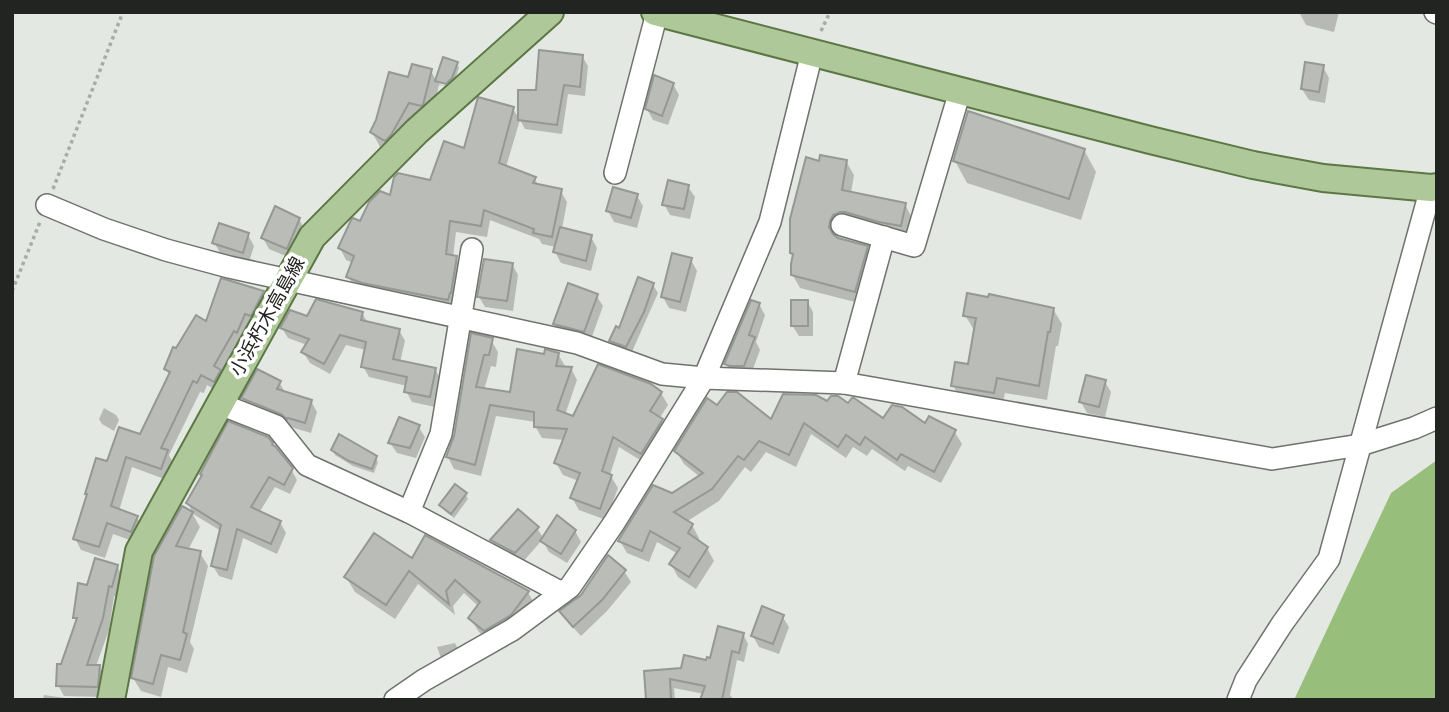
<svg xmlns="http://www.w3.org/2000/svg" width="1449" height="712" viewBox="0 0 1449 712" font-family="'Source Sans 3','Noto Sans JP',sans-serif">
<style>
.forest{fill:#98be7b}
.shadow{fill:#0003}
.building{fill:#b9bcb7;stroke:#959893;stroke-width:2}
.lines{fill:none;stroke-linecap:round;stroke-linejoin:round}
.minor-casing{stroke:#6f726d;stroke-width:24}
.major-casing{stroke:#5b7744;stroke-width:30}
.path{stroke:#a8aba6;stroke-width:3.5;stroke-dasharray:3.5 3.5;stroke-linecap:butt}
.minor{stroke:#fff;stroke-width:21}
.major{stroke:#afc89a;stroke-width:26}
.labels{text-anchor:middle;dominant-baseline:central;stroke-width:7;stroke-linejoin:round;paint-order:stroke}
.street-label{font-size:19px;fill:#222421;stroke:#fff}
</style>
<rect width="100%" height="100%" fill="#e4e8e2"/>
<!-- forest -->
<path class="forest" d="M1437,460V700H1294L1391,493Z"/>
<!-- shadow -->
<g class="shadow">
<path d="M1299,12H1339L1334,32L1306,25Z"/>
<path d="M582,56L588,66L585,96L568,94L562,134L525,129L520,120L506,167L534,178L539,186L560,190L567,202L562,229L591,237L597,248L591,271L561,263L555,252L556,247L542,244L539,239L490,220L487,237L456,232L453,257L456,258L463,270L454,310L355,288L348,276L353,263L346,260L340,248L361,223L391,198L431,182L465,150L513,109L520,120L537,92Z"/>
<path d="M444,59L457,63L459,68L453,85L439,80V84L450,87L439,85L431,120L394,155L380,147L372,132L410,79L431,71L437,82Z"/>
<path d="M1323,67L1329,78L1325,103L1309,100L1302,89Z"/>
<path d="M673,84L679,95L668,125L653,120L647,109Z"/>
<path d="M1084,150L1096,172L1081,220L967,183L955,161Z"/>
<path d="M846,161L854,175L851,193L905,204L912,218L908,239L841,228L836,235V238L867,248L874,261L863,304L800,288L792,274L794,256L792,253L820,163Z"/>
<path d="M688,187L695,197L690,219L670,215L664,204Z"/>
<path d="M637,196L643,206L637,228L614,222L608,211Z"/>
<path d="M299,219L305,230L293,259L269,249L263,238Z"/>
<path d="M248,235L254,246L249,262L220,253L214,242Z"/>
<path d="M691,260L697,271L686,312L669,308L663,297Z"/>
<path d="M512,264L518,275L513,311L485,307L479,297Z"/>
<path d="M653,285L658,293L631,354L616,349L611,341Z"/>
<path d="M263,293L269,304L241,342L221,374L226,382L221,393L207,385L204,393L200,392L169,455L173,463L167,480L132,467L119,511L137,518L144,529L138,543L113,534L105,558L81,550L75,538L88,497L86,493L108,464L141,436L170,376L166,369L176,350L207,324Z"/>
<path d="M596,295L603,306L590,342L561,335L555,324Z"/>
<path d="M807,301L813,312V336H799L792,325Z"/>
<path d="M759,304L765,315L756,342L760,350L750,377L732,374L726,364Z"/>
<path d="M1053,309L1062,324L1058,346H1056L1047,400L1005,393L1002,407L961,400L953,385L970,366L974,330L965,315Z"/>
<path d="M362,313L368,323L399,330L405,341L400,362L435,369L441,380L435,407L412,402L406,391L407,386L369,377L363,366L366,350L346,345L330,374L310,363L303,352L307,345L288,338L282,328L307,318Z"/>
<path d="M473,335L491,340L498,352L496,367L491,366L484,390L511,394L545,356L558,354L565,366L564,368H571L577,380L565,415L574,419L661,393L668,405L659,419L662,421L668,433L648,465L619,447L610,475L618,488L606,520L579,510L572,498L579,481L563,475L556,463L565,440L542,438L535,426L536,422L496,416L481,476L454,469L448,457L456,437Z"/>
<path d="M279,382L286,394L311,401L317,412L311,433L294,428L289,424L249,409L243,398Z"/>
<path d="M1105,382L1111,392L1105,417L1087,413L1081,402Z"/>
<path d="M828,403L848,406L884,420L926,425L954,431L962,444L941,483L908,466L905,471L872,449L867,456L853,447L846,458L811,434L796,467L766,452L751,472L745,467L719,501L686,522L692,525L699,538L697,542L707,548L714,561L696,589L678,577L671,564L678,554L657,542L649,562L627,553L620,541L672,495L700,477L684,464L676,451L718,407L772,421Z"/>
<path d="M104,408L116,415L119,420L114,431L102,424L99,419Z"/>
<path d="M418,426L425,437L416,458L397,453L390,443Z"/>
<path d="M273,447L291,469L297,480L290,494L275,487L259,513L280,522L286,533L277,554L243,538L232,580L219,576L213,566L221,531L193,514L188,503Z"/>
<path d="M333,450L375,457L378,462L374,473L353,466L335,455Z"/>
<path d="M465,494L468,499L454,518L444,510L441,506Z"/>
<path d="M192,513L200,527L188,550L200,553L208,566L190,642L194,649L187,673L168,667L161,697L141,691L133,678L156,557Z"/>
<path d="M537,528L544,539L575,531L581,542L567,563L549,552L542,540L522,563L498,551L492,540Z"/>
<path d="M425,537L528,592L536,607L493,644L479,632L470,618L479,607L464,593L453,606L455,615L418,584L395,619L355,592L346,577L412,561Z"/>
<path d="M117,566L123,577L118,597L114,596L109,630L96,666L99,667L106,677L103,697L64,696L66,700H43L44,695L65,698L58,685L62,666L78,623L74,617L89,587Z"/>
<path d="M624,571L631,582L607,611L581,636L568,622L562,612Z"/>
<path d="M782,616L789,627L779,654L759,647L753,636Z"/>
<path d="M743,634L748,644L744,662L737,660L730,695L734,700H702L704,694L674,688L675,700H648L646,673L683,670L708,662Z"/>
<path d="M455,643L459,651L442,661L437,647Z"/>
</g>
<!-- building -->
<g class="building">
<path d="M539,50L583,55L580,87L564,85L557,125L518,120V90H536Z"/>
<path d="M443,57L458,62L452,78L446,84L435,81Z"/>
<path d="M1305,62L1324,65L1319,92L1301,89Z"/>
<path d="M412,64L432,69L423,105L421,106L409,103L391,135L385,141L370,132L376,120L389,72L408,77Z"/>
<path d="M654,75L674,83L662,116L645,109Z"/>
<path d="M478,97L514,107L499,163L536,177L533,183L562,189L552,237L533,233L534,229L484,210L481,226L450,221L446,254L457,256L451,293H450L448,300L362,283L346,277L354,256L338,248L351,220L353,218L360,221L369,202L380,191L390,195L394,177L398,173L430,180L444,141L464,148Z"/>
<path d="M968,111L1085,149L1069,199L953,161Z"/>
<path d="M820,155L847,160L842,190L906,203L901,226L879,222L845,212H840L833,215L830,221L829,227L833,234L838,238L868,246L855,292L791,275V264L793,254L790,253V219L806,157L819,161Z"/>
<path d="M668,180L689,185L684,209L662,205Z"/>
<path d="M613,187L638,194L631,218L606,211Z"/>
<path d="M275,206L300,218L287,249L261,238Z"/>
<path d="M219,223L249,233L243,253L212,243Z"/>
<path d="M560,227L592,235L586,261L553,252Z"/>
<path d="M672,253L692,258L680,302L661,297Z"/>
<path d="M484,259L513,263L507,301L477,297Z"/>
<path d="M638,277L654,283L644,312L626,347L609,341L616,326L619,328Z"/>
<path d="M221,278L264,291L251,316L245,314L237,333L234,331L214,366L221,370L214,382L201,375L197,383L193,381L161,448L168,450L161,469L126,457L111,506L138,516L131,532L107,523L99,547L73,539L87,494H85L96,458L107,461L119,427L140,434L170,372L164,369L173,347L176,348L196,315L206,321Z"/>
<path d="M568,283L598,294L584,332L553,324Z"/>
<path d="M967,293L988,297L989,294L1054,308L1050,332H1048L1039,386L997,378L994,393L951,386L955,362L968,364L976,318L963,316Z"/>
<path d="M316,299L363,312L361,320L400,329L393,359L436,368L430,397L404,392L407,377L361,367L366,342L340,335L324,364L301,352L309,339L280,328L290,310L307,316Z"/>
<path d="M751,300L760,303L749,335L755,337L744,366H730L724,364Z"/>
<rect x="791" y="300" width="17" height="26"/>
<path d="M471,333L493,338L489,355H484L476,387L510,392L517,349L544,354L545,349L559,353L556,366L572,367L557,410L573,416L598,364L651,384L662,392L650,411L663,419L641,454L613,437L602,471L612,475L600,509L570,498L580,473L554,463L567,429L534,427V412L490,405L475,465L446,457L454,436Z"/>
<path d="M257,369L281,381L277,389L312,400L305,423L288,418L287,419L281,414L241,398Z"/>
<path d="M1086,375L1106,380L1099,407L1079,402Z"/>
<path d="M727,392H737L771,419L783,394L816,395L827,401L831,396H838L848,403L852,398H854L883,418L892,405L902,407L925,423L929,416L956,430L934,472L901,454L897,460L865,437L860,445L846,435L838,447L804,423L789,455L759,441L744,460L738,456L712,489L674,512L693,524L688,533L708,547L689,577L669,564L680,548L650,531L642,551L618,541L653,485L672,493L703,473L674,451L707,398L717,405Z"/>
<path d="M399,417L420,425L410,448L388,443Z"/>
<path d="M228,421L268,437L273,443L272,445L275,446L293,468L284,485L269,477L251,507L281,521L271,544L237,529L227,570L211,566L221,525L186,503L202,475L200,474Z"/>
<path d="M339,434L377,456L372,469L349,461L331,450Z"/>
<path d="M455,484L467,493L451,514L439,505Z"/>
<path d="M182,506L193,512L176,546L201,551L183,632L187,634L180,660L161,655L153,684L131,678L154,556Z"/>
<path d="M518,509L539,527L515,553L490,540Z"/>
<path d="M557,515L576,530L561,554L540,541Z"/>
<path d="M374,533L412,558L425,535L529,591L511,615L484,631L468,618L480,602L455,580L446,591L449,604L409,571L386,605L344,577Z"/>
<path d="M608,555L626,570L602,600L573,627L559,611L581,595Z"/>
<path d="M95,558L118,565L112,587L109,586L103,618L87,665H100L98,687L56,686L57,664H61L77,618H73L78,583L87,585Z"/>
<path d="M762,606L784,615L773,644L751,636Z"/>
<path d="M718,626L744,633L739,653L732,651L722,700H700L705,686L670,679L671,699L646,700L644,671L681,668L684,655L706,660L707,657L710,658Z"/>
</g>
<g class="lines">
<defs>
<g id="minor">
<path d="M1435,12L1437,13"/>
<path d="M615,173L657,13"/>
<path d="M47,205L104,229L166,250L229,267L577,343L662,374L704,378L844,383L1272,459L1360,445L1414,428L1437,418"/>
<path d="M842,225L914,246L960,91"/>
<path d="M844,383L884,237"/>
<path d="M220,404L276,426L307,465L409,512L562,593"/>
<path d="M409,512L441,434L472,249"/>
<path d="M395,700L424,680L512,630L570,587L614,523L704,378L770,222L812,53"/>
<path d="M1238,700L1246,680L1282,624L1329,559L1431,188"/>
</g>
<g id="major">
<path d="M655,12L1150,140L1253,165L1323,178L1431,188L1437,187"/>
<path d="M111,700L139,551L312,237L417,131L550,12"/>
</g>
</defs>
<!-- minor casing -->
<use href="#minor" class="minor-casing"/>
<!-- major casing -->
<use href="#major" class="major-casing"/>
<!-- path -->
<g class="path">
<path d="M821,31L830,12"/>
<path d="M53,189L123,12"/>
<path d="M12,291L40,222"/>
</g>
<!-- minor -->
<use href="#minor" class="minor"/>
<!-- major -->
<use href="#major" class="major"/>
</g>
<g class="labels">
<!-- street labels -->
<g class="street-label">
<text transform="translate(268 317) rotate(-61)">小浜朽木高島線</text>
</g>
</g>
<!-- border -->
<rect width="1449" height="712" fill="none" stroke="#222421" stroke-width="28"/>
</svg>
